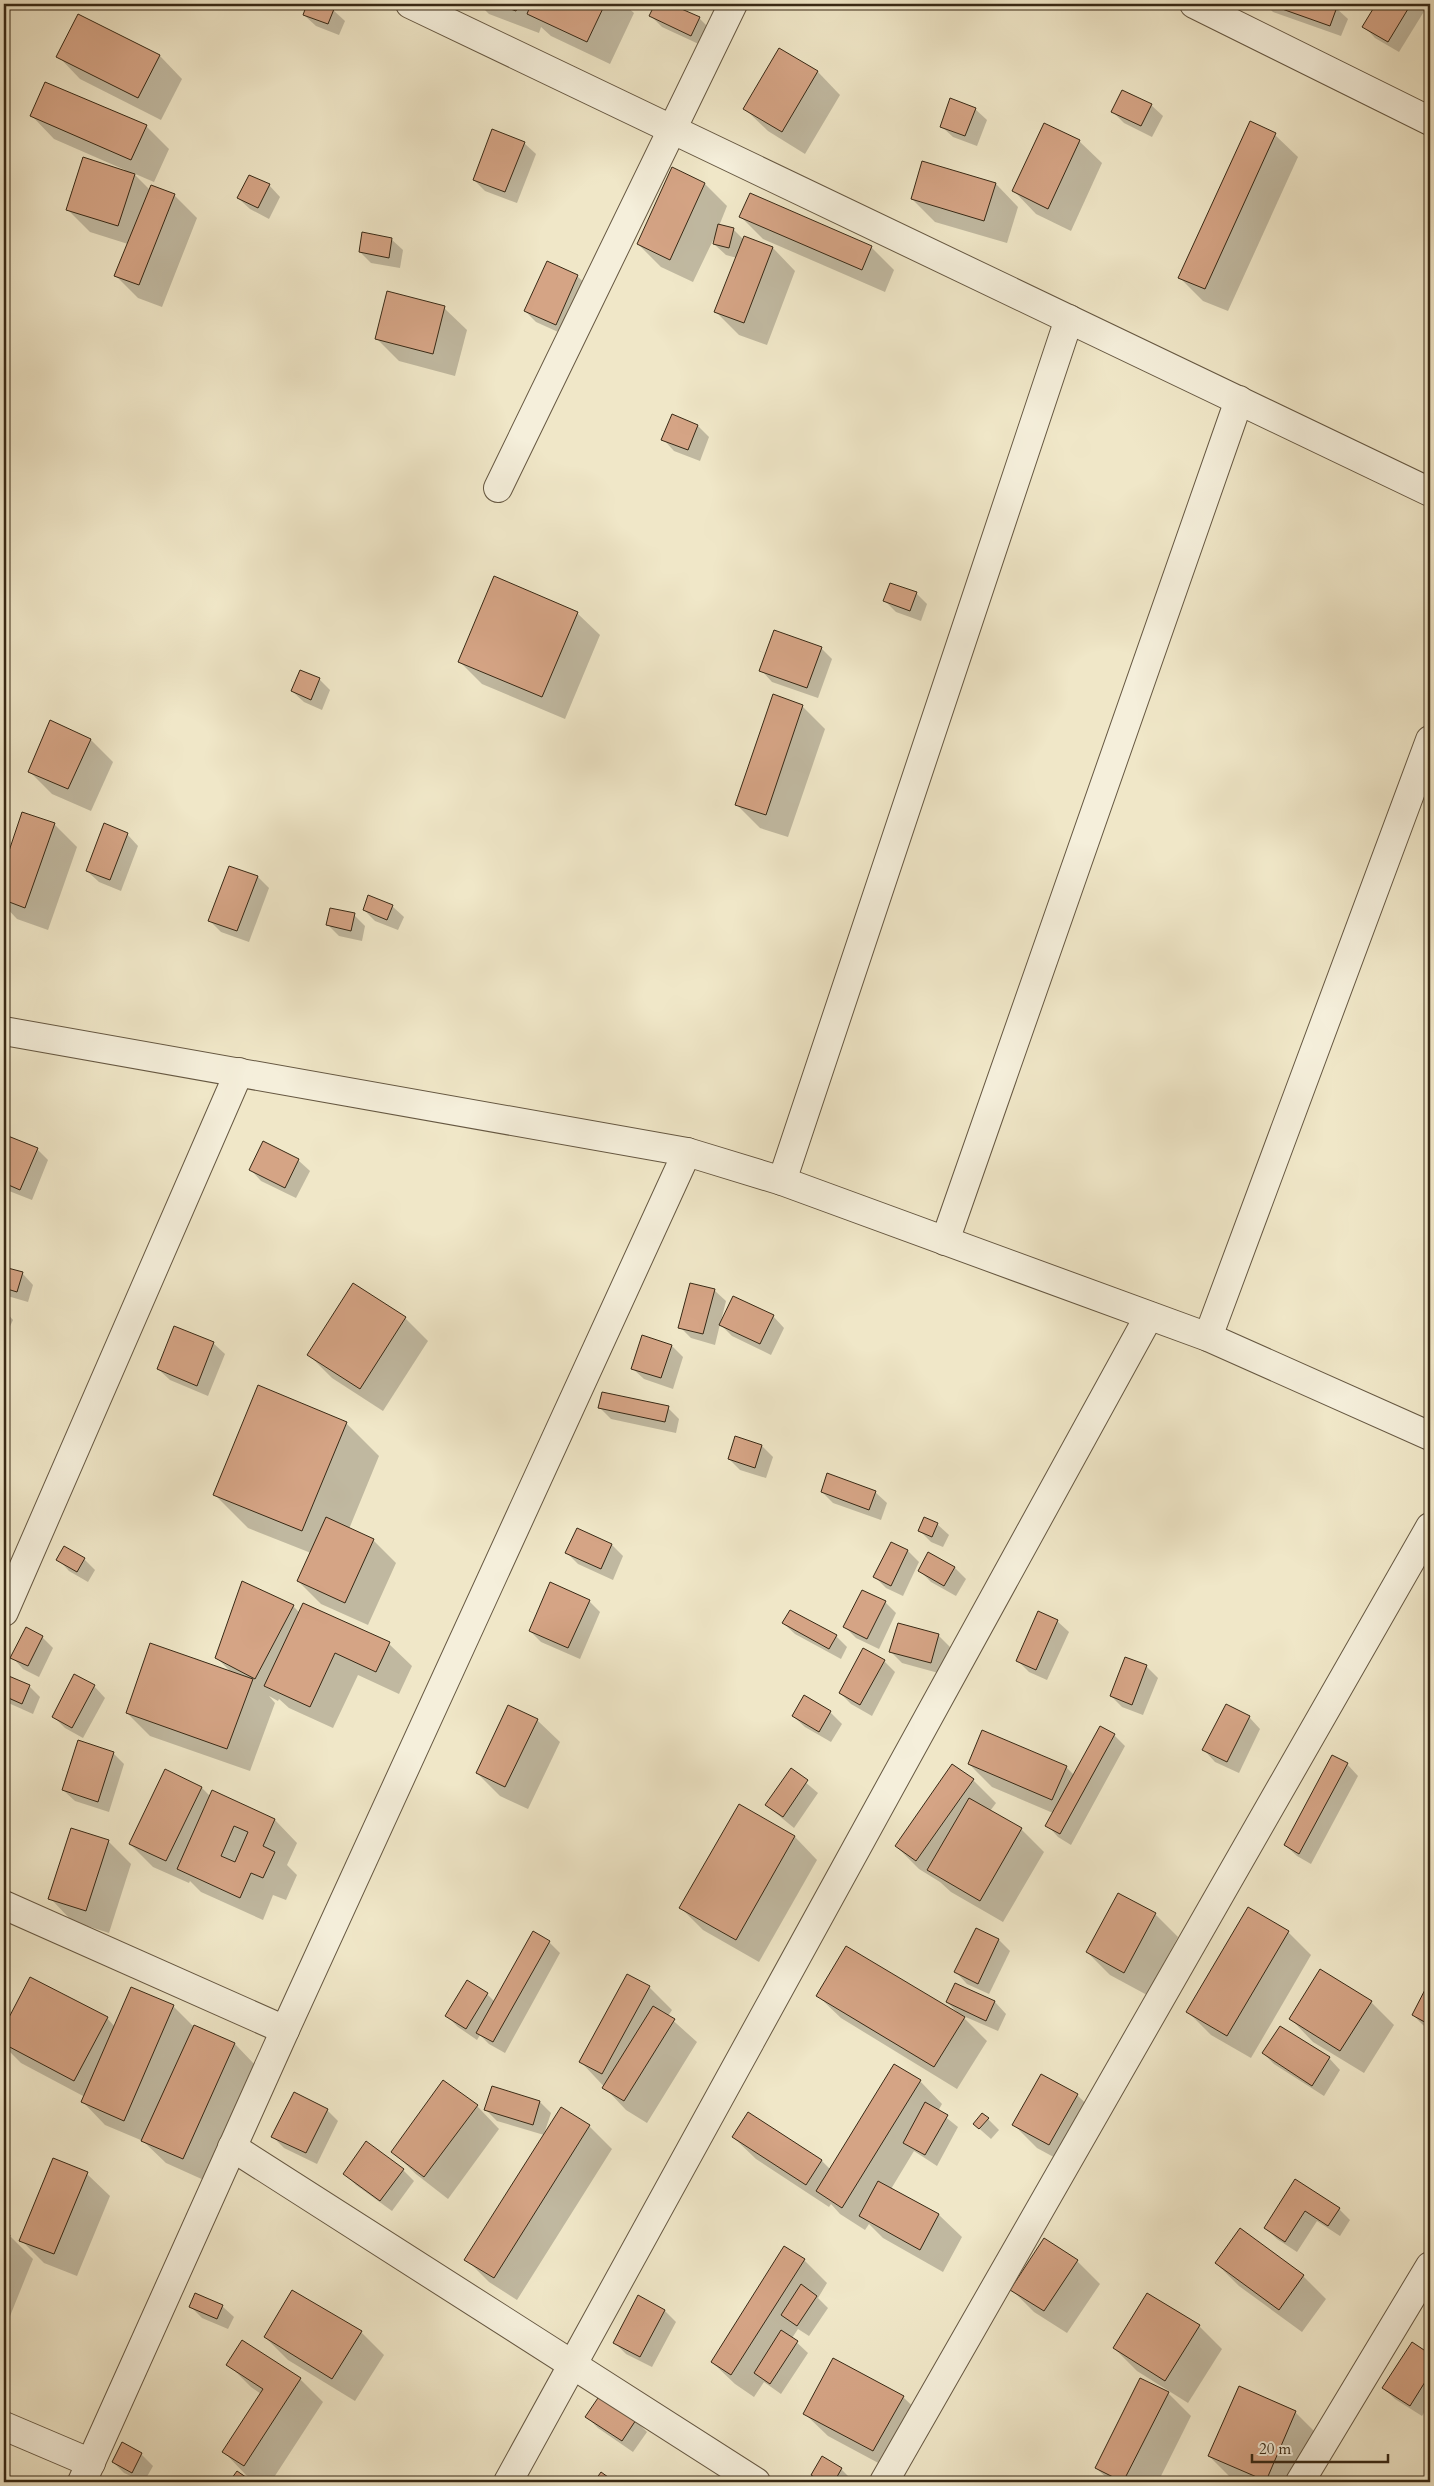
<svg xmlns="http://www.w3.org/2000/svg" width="1434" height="2486" viewBox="0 0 1434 2486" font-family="Cardo,serif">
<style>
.shadow{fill:#0003}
.building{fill:#d5a485;stroke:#382915;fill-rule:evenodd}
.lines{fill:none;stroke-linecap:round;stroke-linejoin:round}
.minor-casing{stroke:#665842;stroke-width:30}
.minor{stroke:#f5efdb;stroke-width:28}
</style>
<rect width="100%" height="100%" fill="#f0e7c8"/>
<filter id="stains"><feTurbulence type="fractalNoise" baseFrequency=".004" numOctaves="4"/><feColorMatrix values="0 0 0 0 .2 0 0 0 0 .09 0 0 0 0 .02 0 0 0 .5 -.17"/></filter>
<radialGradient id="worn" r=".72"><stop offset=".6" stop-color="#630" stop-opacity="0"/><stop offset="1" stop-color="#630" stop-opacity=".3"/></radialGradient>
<!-- shadow -->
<g class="shadow">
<path d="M308,4L333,10L345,21L339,35L316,26L304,15Z"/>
<path d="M479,4H624L634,13L610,64L551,36L541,27L539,33L489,14Z"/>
<path d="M657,4H667L699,18L710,29L703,46L662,27L651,16Z"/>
<path d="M1265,4H1325L1336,8L1348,19L1341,36L1273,12Z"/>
<path d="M1377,4L1428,5L1399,52L1375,38L1364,26Z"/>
<path d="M78,15L160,56L182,79L161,120L80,79L58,56Z"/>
<path d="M780,50L818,72L840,95L805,154L768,131L745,109Z"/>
<path d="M1151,105L1163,116L1152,137L1124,123L1113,112Z"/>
<path d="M975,109L987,120L977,146L953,137L941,126Z"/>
<path d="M32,116L146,126L169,149L154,182L133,173L150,190L174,195L197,218L162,307L138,298L116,276L128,244L90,232L67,209L125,170L54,139Z"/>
<path d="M1250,123L1275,135L1298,157L1228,311L1203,301L1180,278Z"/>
<path d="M1079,141L1102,163L1071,231L1036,214L1014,191Z"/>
<path d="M524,143L536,154L517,203L485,191L474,180Z"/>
<path d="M705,184L727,206L719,226L733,229L744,240L745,237L773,248L795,271L767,345L739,335L716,312L737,258L726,255L714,244L717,232L693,282L661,267L638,244Z"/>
<path d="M996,184L1018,207L1007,243L935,222L912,199Z"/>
<path d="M269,185L280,197L269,219L250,209L238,198Z"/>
<path d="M750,194L872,248L894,270L885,292L763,239L740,216Z"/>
<path d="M391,239L403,250L400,268L371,263L360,252Z"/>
<path d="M577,276L589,287L567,336L536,322L525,311Z"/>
<path d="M444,308L467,330L455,376L399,361L376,338Z"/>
<path d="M672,416L698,426L709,437L700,461L674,451L663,439Z"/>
<path d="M916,593L927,604L921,621L896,612L885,601Z"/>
<path d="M577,613L600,635L565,719L482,684L459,661Z"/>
<path d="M821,648L832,659L818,698L772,682L761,670Z"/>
<path d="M319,679L330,690L322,710L304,702L292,691Z"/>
<path d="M802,706L825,729L788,837L760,828L737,805Z"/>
<path d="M91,740L113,762L91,811L52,794L29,771Z"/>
<path d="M23,814L54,824L77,847L48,930L17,919L4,905V869Z"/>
<path d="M127,834L138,846L121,891L99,882L87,871Z"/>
<path d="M230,867L258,877L269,888L249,942L221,932L210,921Z"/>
<path d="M392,906L404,917L398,930L375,921L364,910Z"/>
<path d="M354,915L365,926L362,941L339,936L328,925Z"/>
<path d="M9,1138L37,1149L48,1160L32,1200L4,1189V1150Z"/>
<path d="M298,1160L310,1171L296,1198L261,1181L250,1169Z"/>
<path d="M4,1268L22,1273L33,1285L28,1302L4,1295Z"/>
<path d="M714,1290L726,1301L721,1321L773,1316L784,1328L771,1355L732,1336L720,1324L715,1345L691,1338L680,1327Z"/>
<path d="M4,1310L13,1320L4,1339Z"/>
<path d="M405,1318L428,1341L383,1411L332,1378L309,1355Z"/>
<path d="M643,1337L672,1346L683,1357L673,1389L644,1379L632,1368Z"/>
<path d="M213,1343L225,1354L208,1396L170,1380L158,1369Z"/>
<path d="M600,1408H668L679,1419L676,1433L611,1419Z"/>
<path d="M346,1423L379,1456L349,1529L373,1540L396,1563L368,1625L321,1604L298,1581L311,1553L248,1528L214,1494Z"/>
<path d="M762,1446L773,1457L766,1478L740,1470L729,1459Z"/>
<path d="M822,1492H875L887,1503L881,1520L833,1503Z"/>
<path d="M937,1524L949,1535L943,1547L931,1542L920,1531Z"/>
<path d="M891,1543L908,1551L919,1562L903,1596L886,1588L875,1577Z"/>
<path d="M612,1545L623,1556L613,1580L578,1564L567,1553Z"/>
<path d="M929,1554L955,1568L966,1579L956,1596L931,1582L920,1571Z"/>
<path d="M58,1559H84L95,1570L88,1582L69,1571Z"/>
<path d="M589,1601L600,1612L580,1659L541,1642L530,1631Z"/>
<path d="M885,1602L896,1613L879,1649L856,1638L845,1627Z"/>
<path d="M293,1606L300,1613L389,1644L412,1666L399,1694L358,1675L333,1728L289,1708L279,1699L278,1701L269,1696L275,1703L250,1771L150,1736L127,1713L232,1673L217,1658Z"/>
<path d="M1057,1621L1069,1632L1047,1680L1029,1672L1018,1661Z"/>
<path d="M783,1623L836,1636L847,1647L841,1659L795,1634Z"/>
<path d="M938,1635L950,1647L942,1674L902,1663L891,1652Z"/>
<path d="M42,1637L53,1648L39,1677L23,1669L12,1657Z"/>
<path d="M1126,1658L1147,1667L1158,1678L1143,1715L1122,1707L1111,1696Z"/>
<path d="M884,1661L895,1672L872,1716L851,1704L840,1693Z"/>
<path d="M4,1675L29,1686L40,1697L33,1714L4,1701Z"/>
<path d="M94,1686L105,1698L83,1738L65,1728L53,1716Z"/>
<path d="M830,1712L842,1724L831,1742L805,1727L793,1716Z"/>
<path d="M1249,1717L1260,1729L1239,1773L1215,1762L1204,1750Z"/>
<path d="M537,1720L560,1742L528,1809L500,1796L477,1773Z"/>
<path d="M1114,1735L1125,1746L1071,1845L1058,1837L1047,1825L1053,1813L992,1787L969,1764L1066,1767L1074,1775Z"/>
<path d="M113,1753L124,1764L109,1812L75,1801L63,1790Z"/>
<path d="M1347,1764L1358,1776L1311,1864L1297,1856L1285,1845Z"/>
<path d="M791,1770L818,1793L794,1828L766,1805Z"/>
<path d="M166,1771L202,1788L211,1797L213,1792L275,1820L297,1843L287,1865L297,1875L286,1900L273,1895L263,1920L201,1892L190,1881L189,1883L153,1867L130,1844Z"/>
<path d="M4,1777L10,1783L4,1793Z"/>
<path d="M973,1780L996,1803L990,1811L1021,1829L1044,1852L1003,1922L951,1892L940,1882L919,1869L896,1846Z"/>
<path d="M739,1805L795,1837L817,1860L759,1962L703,1930L681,1908Z"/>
<path d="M108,1841L131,1864L109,1933L72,1921L50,1898Z"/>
<path d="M1155,1914L1178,1937L1147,1995L1110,1975L1087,1952Z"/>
<path d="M977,1929L999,1940L1010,1951L989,1994L967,1984L956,1972Z"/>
<path d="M1288,1932L1311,1955L1251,2058L1211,2035L1188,2012Z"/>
<path d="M549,1942L560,1953L505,2053L489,2044L480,2035L477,2040L458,2027L447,2016L487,1994L495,2002Z"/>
<path d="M31,1978L107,2018L115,2027L173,2006L194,2027L235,2044L257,2067L206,2181L166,2163L143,2141L105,2125L83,2102L85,2097L21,2063L4,2046V2030Z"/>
<path d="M1430,1983V2032L1413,2015Z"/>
<path d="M955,1984L995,2002L1006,2014L998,2031L961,2015L987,2041L957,2089L841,2018L818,1996L959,2014L947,2002Z"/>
<path d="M649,1987L672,2010L668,2016L697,2042L647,2123L626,2110L581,2062Z"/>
<path d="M1371,2002L1394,2025L1364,2073L1313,2042L1291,2019Z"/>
<path d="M1263,2053L1329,2058L1340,2070L1324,2096L1274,2064Z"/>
<path d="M920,2081L942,2104L938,2111L958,2127L937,2166L914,2151L891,2189L939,2215L962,2237L943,2272L883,2238L869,2224L865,2230L840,2214L831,2204L829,2207L756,2159L733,2137L748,2113L822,2161L831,2170Z"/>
<path d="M1077,2095L1100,2117L1072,2167L1037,2148L1014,2125Z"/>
<path d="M540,2102L551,2113L544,2134L589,2126L612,2149L517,2300L489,2282L466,2259L544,2135L497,2121L486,2110Z"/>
<path d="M477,2106L499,2129L448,2199L416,2174L393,2152Z"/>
<path d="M327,2110L338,2121L317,2164L284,2148L273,2137Z"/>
<path d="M988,2119L999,2130L991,2139L974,2124Z"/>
<path d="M403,2170L414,2181L392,2211L356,2185L345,2174Z"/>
<path d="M87,2174L110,2196L77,2276L44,2263L21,2240Z"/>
<path d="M1296,2180L1339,2209L1350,2220L1340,2236L1317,2221L1297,2252L1277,2239L1265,2227Z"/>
<path d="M1241,2230L1303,2276L1326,2299L1302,2332L1239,2286L1216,2263Z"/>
<path d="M4,2233L10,2236L33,2259L4,2331Z"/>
<path d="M804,2260L827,2283L818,2298L828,2308L809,2336L798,2329L792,2338L808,2353L781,2394L764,2382L754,2397L735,2384L712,2362Z"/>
<path d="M1077,2261L1100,2284L1067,2333L1034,2312L1012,2290Z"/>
<path d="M190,2306H222L234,2317L228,2329L202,2318Z"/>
<path d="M665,2311L676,2322L652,2367L626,2354L614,2342Z"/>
<path d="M1199,2326L1222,2349L1188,2403L1137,2371L1114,2348Z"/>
<path d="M361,2332L384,2355L355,2401L288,2360L265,2337Z"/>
<path d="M243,2342L300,2379L323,2402L271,2482H258L246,2475L224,2452L261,2394L251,2387L228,2364Z"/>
<path d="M1412,2344L1430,2356V2403L1422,2416L1395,2399L1383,2388Z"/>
<path d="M1168,2393L1191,2416L1158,2482H1111L1096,2468Z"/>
<path d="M903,2397L926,2419L897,2473L828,2436L805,2414Z"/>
<path d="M1295,2412L1318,2435L1298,2482H1240L1232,2479L1209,2456Z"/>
<path d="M587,2417L636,2421L647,2432L633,2452L598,2428Z"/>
<path d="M141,2454L153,2466L144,2482L124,2473L113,2462Z"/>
<path d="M841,2469L852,2480L851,2482H819L812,2475Z"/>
</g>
<!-- building -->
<g class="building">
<path d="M307,4H319L334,9L328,24L303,15Z"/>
<path d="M497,4H519L516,11Z"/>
<path d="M531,4H605L587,42L527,14Z"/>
<path d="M655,4H670L700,17L691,36L649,16Z"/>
<path d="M1268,4H1328L1337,7L1330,26Z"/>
<path d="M1376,4H1411L1388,42L1362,27Z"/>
<path d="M78,14L160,55L138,98L56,57Z"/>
<path d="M779,48L818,71L782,132L743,109Z"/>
<path d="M45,82L147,125L131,160L30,116Z"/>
<path d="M1122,90L1152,104L1141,126L1111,112Z"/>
<path d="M950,98L976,108L965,136L940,127Z"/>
<path d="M1250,121L1276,133L1205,289L1178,278Z"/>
<path d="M1044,123L1080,140L1048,209L1012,191Z"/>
<path d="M492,129L525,142L505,192L473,180Z"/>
<path d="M83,157L135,174L118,226L66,210Z"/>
<path d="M922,161L996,183L984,221L911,199Z"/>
<path d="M672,167L705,183L670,260L637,244Z"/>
<path d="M249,175L270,184L258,208L237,198Z"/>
<path d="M151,185L175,194L139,285L114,276Z"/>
<path d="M750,193L872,246L862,270L739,217Z"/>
<path d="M718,224L734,228L729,248L713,244Z"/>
<path d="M362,232L392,238L389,258L359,252Z"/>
<path d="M744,236L773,247L744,323L714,312Z"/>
<path d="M547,261L578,275L556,325L524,311Z"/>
<path d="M387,291L445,306L433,354L375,339Z"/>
<path d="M672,414L698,425L688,450L661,440Z"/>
<path d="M494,576L578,612L542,697L458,662Z"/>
<path d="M890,583L917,592L910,611L883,601Z"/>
<path d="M774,630L822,647L807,688L759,671Z"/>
<path d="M300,670L320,678L311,700L291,691Z"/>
<path d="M773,694L803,705L766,815L735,805Z"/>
<path d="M50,720L91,739L68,789L28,772Z"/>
<path d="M22,812L55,823L25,908L4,900V866Z"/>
<path d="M104,823L128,833L110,880L86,871Z"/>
<path d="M229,866L258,876L237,931L208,921Z"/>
<path d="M368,895L393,905L387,920L363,910Z"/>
<path d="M330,908L355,913L351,931L326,925Z"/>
<path d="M8,1136L38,1148L20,1190L4,1183V1147Z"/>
<path d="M263,1141L299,1159L285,1188L249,1170Z"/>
<path d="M4,1267L23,1272L17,1292L4,1288Z"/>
<path d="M353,1283L406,1317L360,1389L307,1355Z"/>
<path d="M690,1283L715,1289L703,1334L678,1328Z"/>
<path d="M733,1296L774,1315L760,1344L719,1325Z"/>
<path d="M174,1326L214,1342L197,1386L157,1369Z"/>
<path d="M642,1335L672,1345L661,1378L631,1369Z"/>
<path d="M258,1385L347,1422L302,1531L213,1495Z"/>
<path d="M602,1392L669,1406L665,1422L598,1408Z"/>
<path d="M735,1436L762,1445L755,1468L728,1459Z"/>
<path d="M827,1473L876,1491L869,1510L821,1492Z"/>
<path d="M326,1517L374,1539L345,1603L297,1581Z"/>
<path d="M924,1517L938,1523L932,1537L918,1531Z"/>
<path d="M577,1528L612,1544L601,1569L565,1553Z"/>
<path d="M891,1542L908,1550L891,1586L873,1577Z"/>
<path d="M64,1546L85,1558L77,1572L56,1560Z"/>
<path d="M928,1552L955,1567L944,1586L918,1571Z"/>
<path d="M242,1581L294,1605L255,1679L215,1658Z"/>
<path d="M550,1582L590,1600L568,1648L529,1631Z"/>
<path d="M862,1590L886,1601L867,1639L843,1627Z"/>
<path d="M303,1603L390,1642L376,1672L335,1653L310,1707L264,1686Z"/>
<path d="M790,1610L837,1635L829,1649L782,1623Z"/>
<path d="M1038,1611L1058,1620L1036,1670L1016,1661Z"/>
<path d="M898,1623L939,1634L931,1663L889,1652Z"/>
<path d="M26,1627L43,1636L28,1666L10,1658Z"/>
<path d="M150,1643L253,1679L227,1749L126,1713Z"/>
<path d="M863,1648L885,1660L860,1705L839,1693Z"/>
<path d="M1125,1657L1147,1665L1132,1705L1110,1696Z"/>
<path d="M4,1674L30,1685L22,1704L4,1696Z"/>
<path d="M74,1674L95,1685L72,1728L52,1717Z"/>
<path d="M804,1695L831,1711L819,1732L792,1716Z"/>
<path d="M1226,1704L1250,1716L1227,1762L1202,1750Z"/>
<path d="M508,1705L538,1719L505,1787L476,1773Z"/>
<path d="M1100,1726L1115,1734L1060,1834L1045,1826Z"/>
<path d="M982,1730L1067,1766L1052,1800L968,1764Z"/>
<path d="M78,1740L114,1752L98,1802L62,1790Z"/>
<path d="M1332,1755L1348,1763L1299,1854L1284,1845Z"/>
<path d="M952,1764L974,1779L916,1861L895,1846Z"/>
<path d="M791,1768L808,1780L783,1817L765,1805Z"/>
<path d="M165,1769L202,1787L166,1861L129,1844Z"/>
<path d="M212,1790L275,1819L263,1846L275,1852L263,1878L251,1873L240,1898L177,1869ZM234,1826L248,1832L235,1862L221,1856Z"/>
<path d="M969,1798L1022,1828L980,1901L927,1870Z"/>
<path d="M739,1804L795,1836L736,1940L679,1908Z"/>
<path d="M71,1828L109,1840L86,1911L48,1899Z"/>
<path d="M1118,1893L1156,1913L1124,1973L1086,1952Z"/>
<path d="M1248,1907L1289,1931L1227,2036L1186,2012Z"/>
<path d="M976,1928L999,1939L978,1984L954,1972Z"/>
<path d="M533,1931L550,1941L493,2042L476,2033Z"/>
<path d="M846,1946L965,2017L934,2067L816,1996Z"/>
<path d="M1320,1969L1372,2001L1340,2051L1289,2019Z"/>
<path d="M627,1974L650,1986L602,2074L579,2062Z"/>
<path d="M30,1977L108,2017L74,2081L4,2044V2027Z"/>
<path d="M467,1980L488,1993L466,2029L445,2016Z"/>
<path d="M1430,1980V2025L1412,2015Z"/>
<path d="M955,1983L995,2001L986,2021L946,2002Z"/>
<path d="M131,1987L174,2005L124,2121L81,2102Z"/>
<path d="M653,2006L675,2019L624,2101L602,2088Z"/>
<path d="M194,2025L235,2043L183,2159L141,2141Z"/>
<path d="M1280,2026L1330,2057L1312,2086L1262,2053Z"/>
<path d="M894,2064L921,2080L842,2208L816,2191Z"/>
<path d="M1041,2074L1078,2094L1049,2145L1012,2125Z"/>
<path d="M443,2080L478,2105L424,2177L391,2152Z"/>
<path d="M492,2086L540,2101L533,2125L484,2110Z"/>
<path d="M294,2092L328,2109L306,2153L271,2137Z"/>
<path d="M925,2102L948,2115L925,2155L903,2143Z"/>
<path d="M561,2107L590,2125L494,2278L464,2260Z"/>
<path d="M748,2112L822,2160L806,2185L732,2137Z"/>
<path d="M982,2113L989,2118L979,2129L973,2124Z"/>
<path d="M366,2141L404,2169L380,2201L343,2174Z"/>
<path d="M53,2158L88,2172L54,2254L19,2241Z"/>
<path d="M1295,2179L1340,2208L1328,2226L1305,2211L1285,2242L1264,2228Z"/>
<path d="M878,2181L939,2214L920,2250L859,2216Z"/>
<path d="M1240,2228L1304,2275L1279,2310L1215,2263Z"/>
<path d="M4,2232L10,2235L4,2252Z"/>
<path d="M1044,2238L1078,2260L1044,2311L1010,2290Z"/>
<path d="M784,2246L805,2259L731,2375L711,2362Z"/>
<path d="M801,2284L817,2296L797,2326L781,2315Z"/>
<path d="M292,2290L362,2331L332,2379L264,2337Z"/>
<path d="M195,2293L223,2305L217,2319L189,2307Z"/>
<path d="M1147,2293L1200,2325L1165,2381L1113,2348Z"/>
<path d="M638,2295L665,2310L640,2357L613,2343Z"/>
<path d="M781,2330L798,2341L770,2384L754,2373Z"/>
<path d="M242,2340L301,2378L244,2466L222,2452L263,2389L226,2365Z"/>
<path d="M1412,2342L1430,2354V2374L1410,2406L1382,2388Z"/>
<path d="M833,2358L904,2396L873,2451L803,2414Z"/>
<path d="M1140,2378L1169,2392L1123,2482L1095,2468Z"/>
<path d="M1239,2386L1296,2411L1266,2481L1208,2456Z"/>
<path d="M600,2395L636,2420L622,2441L585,2417Z"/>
<path d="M122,2442L142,2453L132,2473L112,2462Z"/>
<path d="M822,2456L842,2468L834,2482H822L811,2475Z"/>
<path d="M237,2471L253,2482H229Z"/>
<path d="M601,2472L615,2482H594Z"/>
</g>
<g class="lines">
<defs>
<g id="minor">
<path d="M410,4L1430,492"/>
<path d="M1194,4L1430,121"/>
<path d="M498,488L733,4"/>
<path d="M4,1031L687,1152L782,1181L1208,1337L1430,1436"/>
<path d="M782,1181L1069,319"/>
<path d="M945,1241L1239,400"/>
<path d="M1208,1337L1430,740"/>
<path d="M4,1612L239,1072"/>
<path d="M4,1905L285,2030"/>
<path d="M232,2147L756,2482"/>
<path d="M4,2426L91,2463"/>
<path d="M82,2482L285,2030L687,1152"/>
<path d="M508,2482L1149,1316"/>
<path d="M884,2482L1430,1527"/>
<path d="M1300,2482L1430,2266"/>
</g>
</defs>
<!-- minor casing -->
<use href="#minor" class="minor-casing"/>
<!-- minor -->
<use href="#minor" class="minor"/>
</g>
<!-- margin -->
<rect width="1434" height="2486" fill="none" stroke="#f0e7c8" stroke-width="20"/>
<rect x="5" y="5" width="1424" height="2476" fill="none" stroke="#382915" stroke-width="2.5"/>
<rect x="10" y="10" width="1414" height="2466" fill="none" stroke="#382915"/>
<!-- scale -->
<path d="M1252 2454v8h136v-8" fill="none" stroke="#382915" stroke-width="2.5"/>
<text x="1259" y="2454" font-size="15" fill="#382915" stroke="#f5efdb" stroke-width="4" paint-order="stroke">20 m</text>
<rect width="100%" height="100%" filter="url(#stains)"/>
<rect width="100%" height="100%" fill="url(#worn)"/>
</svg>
